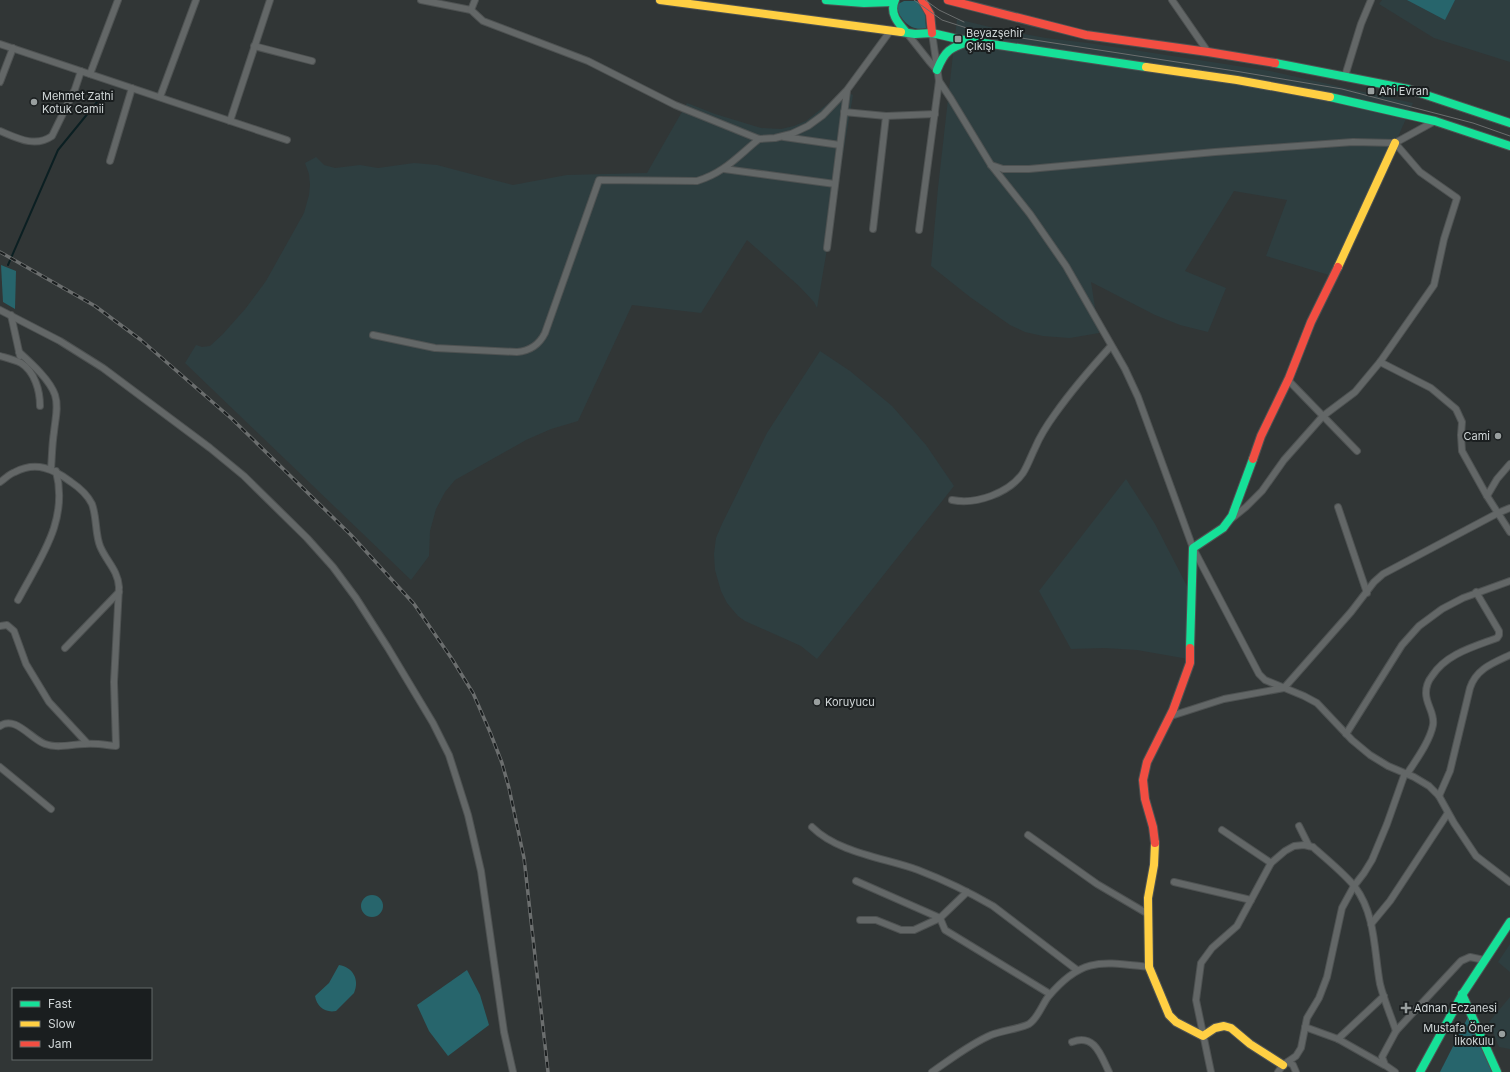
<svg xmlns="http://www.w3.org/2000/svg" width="1510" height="1072" viewBox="0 0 1510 1072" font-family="Inter,sans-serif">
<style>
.built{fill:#2e3e40}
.green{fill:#27656c}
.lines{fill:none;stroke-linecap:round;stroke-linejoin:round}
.stream{stroke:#0b1f22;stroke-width:2}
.street-casing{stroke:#4e5252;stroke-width:8}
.fast-casing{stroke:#4e5252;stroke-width:10}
.slow-casing{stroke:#4e5252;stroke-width:10}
.jam-casing{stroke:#4e5252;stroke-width:10}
.street{stroke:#636767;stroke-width:6}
.fast{stroke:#16e098;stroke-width:8}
.slow{stroke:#ffcf43;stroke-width:8}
.jam{stroke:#f24e42;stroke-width:8}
.tram{stroke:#6b6e6e;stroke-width:1}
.rail-casing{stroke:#6b6e6e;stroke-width:3.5}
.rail{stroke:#1a1e1f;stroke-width:2;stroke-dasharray:6;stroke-linecap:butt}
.poi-dot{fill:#999f9f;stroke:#1a1e1f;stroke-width:1.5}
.labels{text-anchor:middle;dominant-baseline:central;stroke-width:4;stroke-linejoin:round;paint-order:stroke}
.poi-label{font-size:11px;fill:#d1d7d8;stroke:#1a1e1f;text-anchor:start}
</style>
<rect width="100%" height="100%" fill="#313636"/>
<!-- built -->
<g class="built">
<path d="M1382,0H1510V62L1434,38L1379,4Z"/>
<path d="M957,19L1002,30L1046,38L1088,43L1270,71L1413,103L1336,276L1329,275L1266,256L1287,200L1234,191L1185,271L1226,288L1208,332L1180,325L1155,315L1091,282L1099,333L1070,338L1043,336L1025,332L1010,325L970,297L931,266L938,188Z"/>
<path d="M844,91L853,95L817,308L814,302L799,286L747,240L701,313L632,305L578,421L551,429L526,440L455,480L445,492L436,509L430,531L429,556L411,580L185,363L196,345L202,347L210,346L223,334L246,308L266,281L304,213L309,195L310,185L309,174L305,163L316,157L324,165L335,168L360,165L378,168L414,163L437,165L513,185L567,175L647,173L687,103L715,114L761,128L781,129L794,126L806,121Z"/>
<path d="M820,351L850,371L892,406L926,445L954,486L817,659L801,646L745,621L738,616L727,603L721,591L715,570L714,554L716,538L722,524L767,433Z"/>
<path d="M1126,479L1155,524L1189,590L1195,628L1194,660L1137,650L1104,648L1071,649L1039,591Z"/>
<path d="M1510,944V972L1498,962Z"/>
<path d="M1510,997V1049L1499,1047L1489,1022Z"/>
</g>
<!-- green -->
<g class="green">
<path d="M1407,0H1455L1445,20Z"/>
<path d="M904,1H917L924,4L926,28C911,32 900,20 897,7L898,4Z"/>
<path d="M1,265L16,271L15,309L3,302Z"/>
<circle cx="372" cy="906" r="11"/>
<path d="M339,965C353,967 360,980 354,993L336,1011C325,1013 317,1007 315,996L329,983Z"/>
<path d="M467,970L480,995L489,1025L448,1056L429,1031L417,1005Z"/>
<path d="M1471,1011L1497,1072H1440Z"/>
</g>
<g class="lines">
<!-- stream -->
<path class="stream" d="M8,265L58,150L102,96"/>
<defs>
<g id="street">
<path d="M421,0L471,10L483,21L588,61L675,105L759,139L775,138L791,134L808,126L823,115L847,90L891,30"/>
<path d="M1172,0L1208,52"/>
<path d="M471,10L475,0"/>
<path d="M906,32L929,61L937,70"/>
<path d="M0,44L287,140"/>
<path d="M254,46L312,61"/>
<path d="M90,74L118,0"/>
<path d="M1345,76L1361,24L1371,0"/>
<path d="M939,81L951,99L991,165L1030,214L1066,266L1125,369L1138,397L1193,548L1259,674L1265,680L1304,696L1317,703L1352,740L1370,755L1388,766L1414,777L1429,786L1439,796L1454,823L1476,856L1510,882"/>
<path d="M0,82L13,48"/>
<path d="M160,97L196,0"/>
<path d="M844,112L886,116L873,229"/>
<path d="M886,116L935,114"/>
<path d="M230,121L270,0"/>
<path d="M0,131C17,138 35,148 52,136L75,89L81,71"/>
<path d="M784,137L840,145"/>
<path d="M110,161L132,88"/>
<path d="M991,165L1003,169H1029L1215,152L1353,142L1395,143L1435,121"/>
<path d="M724,169L835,184"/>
<path d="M919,230L939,81L932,33"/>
<path d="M827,248L847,91"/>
<path d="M0,310L60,341L103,368L210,448L244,476L307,538L333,567L356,598L388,648L433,723L449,755L456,777L468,815L481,871L504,1032L513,1072"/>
<path d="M11,315L20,356"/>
<path d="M373,335L435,348L517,352C530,351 539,345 545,333L599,180L697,181C724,173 738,156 759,139"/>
<path d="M19,352C31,363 50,380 55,395C59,407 55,420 54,432C52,444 52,457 51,469"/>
<path d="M0,356C7,358 15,360 21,363C35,372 40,391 40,406"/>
<path d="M1380,362L1431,388L1456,409L1462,422L1461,435L1462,451L1487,496L1510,532"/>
<path d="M1288,380L1357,451"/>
<path d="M0,482C5,479 9,474 15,472C36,461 54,469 71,482C80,488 87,494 92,504C97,518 95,533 100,546C106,561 118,570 119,587L114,682L116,746C106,745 95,743 85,744C72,744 58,749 45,744C31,739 15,715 0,726"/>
<path d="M1487,496L1497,479L1510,464"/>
<path d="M952,500C976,505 1009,493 1023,473C1028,465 1031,456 1035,448C1040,436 1047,425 1055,414C1072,390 1091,368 1111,346"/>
<path d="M1338,507L1367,593"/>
<path d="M1230,520L1246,507L1262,491L1284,460L1323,416L1355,392L1380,362L1434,285L1444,239L1457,198L1420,172L1395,143"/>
<path d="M18,600C40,558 69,521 56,471"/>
<path d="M0,626L7,625L14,631L26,664L49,702L87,743"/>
<path d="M65,648L119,592"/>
<path d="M1171,716L1224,699L1284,688L1351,612L1374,582L1383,574L1498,513L1510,508"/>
<path d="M1346,734L1402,645L1419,626L1442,609L1463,598L1510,581"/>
<path d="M0,767L51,809"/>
<path d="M1407,774C1416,760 1430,741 1433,725C1435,713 1426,705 1426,693C1426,686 1428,681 1432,676C1446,654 1473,647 1497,638L1499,635V631L1476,592"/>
<path d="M1439,796L1450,771L1470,688C1476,669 1493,663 1510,655"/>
<path d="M1299,826L1309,846"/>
<path d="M812,827C838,853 885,858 918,870C944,880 969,892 993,906L1077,970"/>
<path d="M1222,830L1271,863"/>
<path d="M1028,835L1097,884L1148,914"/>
<path d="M856,881L940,918L945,930L1050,994"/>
<path d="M1174,882L1251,900"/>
<path d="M860,920H876L901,930H914L940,918L967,892"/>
<path d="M1371,924L1390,901L1448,813"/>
<path d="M1305,1027L1338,1039L1384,1065"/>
<path d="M1338,1039L1384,996"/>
<path d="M1072,1042C1095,1033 1101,1056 1109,1072"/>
<path d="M1288,1062L1293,1065L1296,1072"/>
<path d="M932,1072C951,1059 970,1044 991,1035C1001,1031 1022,1028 1029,1024C1038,1018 1042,1005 1048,997C1082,956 1102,962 1149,967"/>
<path d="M1211,1072L1196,1000L1201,963L1212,948L1237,926L1271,863L1285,851L1294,846L1304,845L1313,847C1326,859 1345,874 1355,887C1376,915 1374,952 1380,984C1384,1000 1391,1016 1396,1031"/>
<path d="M1278,1072L1283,1065L1296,1056L1301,1048L1307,1018L1319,998L1327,977L1342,908L1354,886L1364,873L1372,860L1387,824L1405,773"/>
<path d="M1395,1072L1385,1065L1382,1057L1396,1031L1461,961L1470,957L1484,960"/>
</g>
<g id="fast">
<path d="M826,0L864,3L893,2"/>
<path d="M895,0C889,13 898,23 906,32"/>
<path d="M901,32L915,34L932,33L958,39L1146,67"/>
<path d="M1275,63L1408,89L1510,123"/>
<path d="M937,70C945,50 950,48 970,41"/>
<path d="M1330,97L1435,121L1510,146"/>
<path d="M1190,648L1193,548L1223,528L1232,516L1253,459"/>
<path d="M1462,994L1497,1072"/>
<path d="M1420,1072L1462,995L1510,922"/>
</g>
<g id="slow">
<path d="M660,0L901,32"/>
<path d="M1146,67L1237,80L1330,97"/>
<path d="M1338,267L1395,143"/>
<path d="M1155,843L1154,865L1148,898L1149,967L1169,1015L1176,1022L1203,1036L1215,1028L1224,1026L1231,1028L1250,1044L1283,1065"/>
</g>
<g id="jam">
<path d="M922,0L930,14L932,33"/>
<path d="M948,0L1086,35L1208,52L1275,63"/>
<path d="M1253,459L1261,436L1289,378L1311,322L1338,267"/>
<path d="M1155,843L1153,827L1145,799L1143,780L1147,762L1173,710L1190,663V648"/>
</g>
</defs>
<!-- street casing -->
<use href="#street" class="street-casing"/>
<!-- fast casing -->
<use href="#fast" class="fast-casing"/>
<!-- slow casing -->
<use href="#slow" class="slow-casing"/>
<!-- jam casing -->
<use href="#jam" class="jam-casing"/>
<!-- street -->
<use href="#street" class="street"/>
<!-- fast -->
<use href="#fast" class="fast"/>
<!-- slow -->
<use href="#slow" class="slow"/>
<!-- jam -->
<use href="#jam" class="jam"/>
<!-- tram -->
<g class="tram">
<path d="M914,0L942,20L976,31L1235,71L1342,89L1473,123L1510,136"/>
<path d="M925,0L939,10L964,22"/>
</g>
<defs>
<path id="rail" d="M0,252L95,306L141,340L232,419L351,535L414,604L452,659L473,693L490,732L502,763L509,788L524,858L548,1072"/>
</defs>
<!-- rail casing -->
<use href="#rail" class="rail-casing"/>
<!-- rail -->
<use href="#rail" class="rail"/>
</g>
<!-- markers -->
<g class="poi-dot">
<rect x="954" y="35" width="8" height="8" rx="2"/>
<rect x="1367" y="87" width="8" height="8" rx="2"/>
<circle cx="34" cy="102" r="4"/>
<circle cx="1498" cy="436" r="4"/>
<circle cx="817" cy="702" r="4"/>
<path d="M1404 1002h4v4h4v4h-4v4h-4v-4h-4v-4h4z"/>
<circle cx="1502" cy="1034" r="4"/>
</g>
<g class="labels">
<!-- poi labels -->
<g class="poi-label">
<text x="966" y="33">Beyazşehir<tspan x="966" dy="13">Çıkışı</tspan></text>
<text x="1379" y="91">Ahi Evran</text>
<text x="42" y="96">Mehmet Zathi<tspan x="42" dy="13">Kotuk Camii</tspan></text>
<text x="1490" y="436" text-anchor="end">Cami</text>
<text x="825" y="702">Koruyucu</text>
<text x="1414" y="1008">Adnan Eczanesi</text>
<text x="1494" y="1028" text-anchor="end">Mustafa Öner<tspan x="1494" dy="13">İlkokulu</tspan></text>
</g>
</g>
<!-- legend -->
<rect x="12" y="988" width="140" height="72" fill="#1a1e1f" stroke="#636869"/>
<rect x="20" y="1001" width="20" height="6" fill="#16e098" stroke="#636869"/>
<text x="48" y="1008" font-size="12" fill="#d1d7d8">Fast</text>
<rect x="20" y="1021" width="20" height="6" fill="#ffcf43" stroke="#636869"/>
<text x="48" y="1028" font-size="12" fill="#d1d7d8">Slow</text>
<rect x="20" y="1041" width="20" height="6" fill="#f24e42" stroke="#636869"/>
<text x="48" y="1048" font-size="12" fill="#d1d7d8">Jam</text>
</svg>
